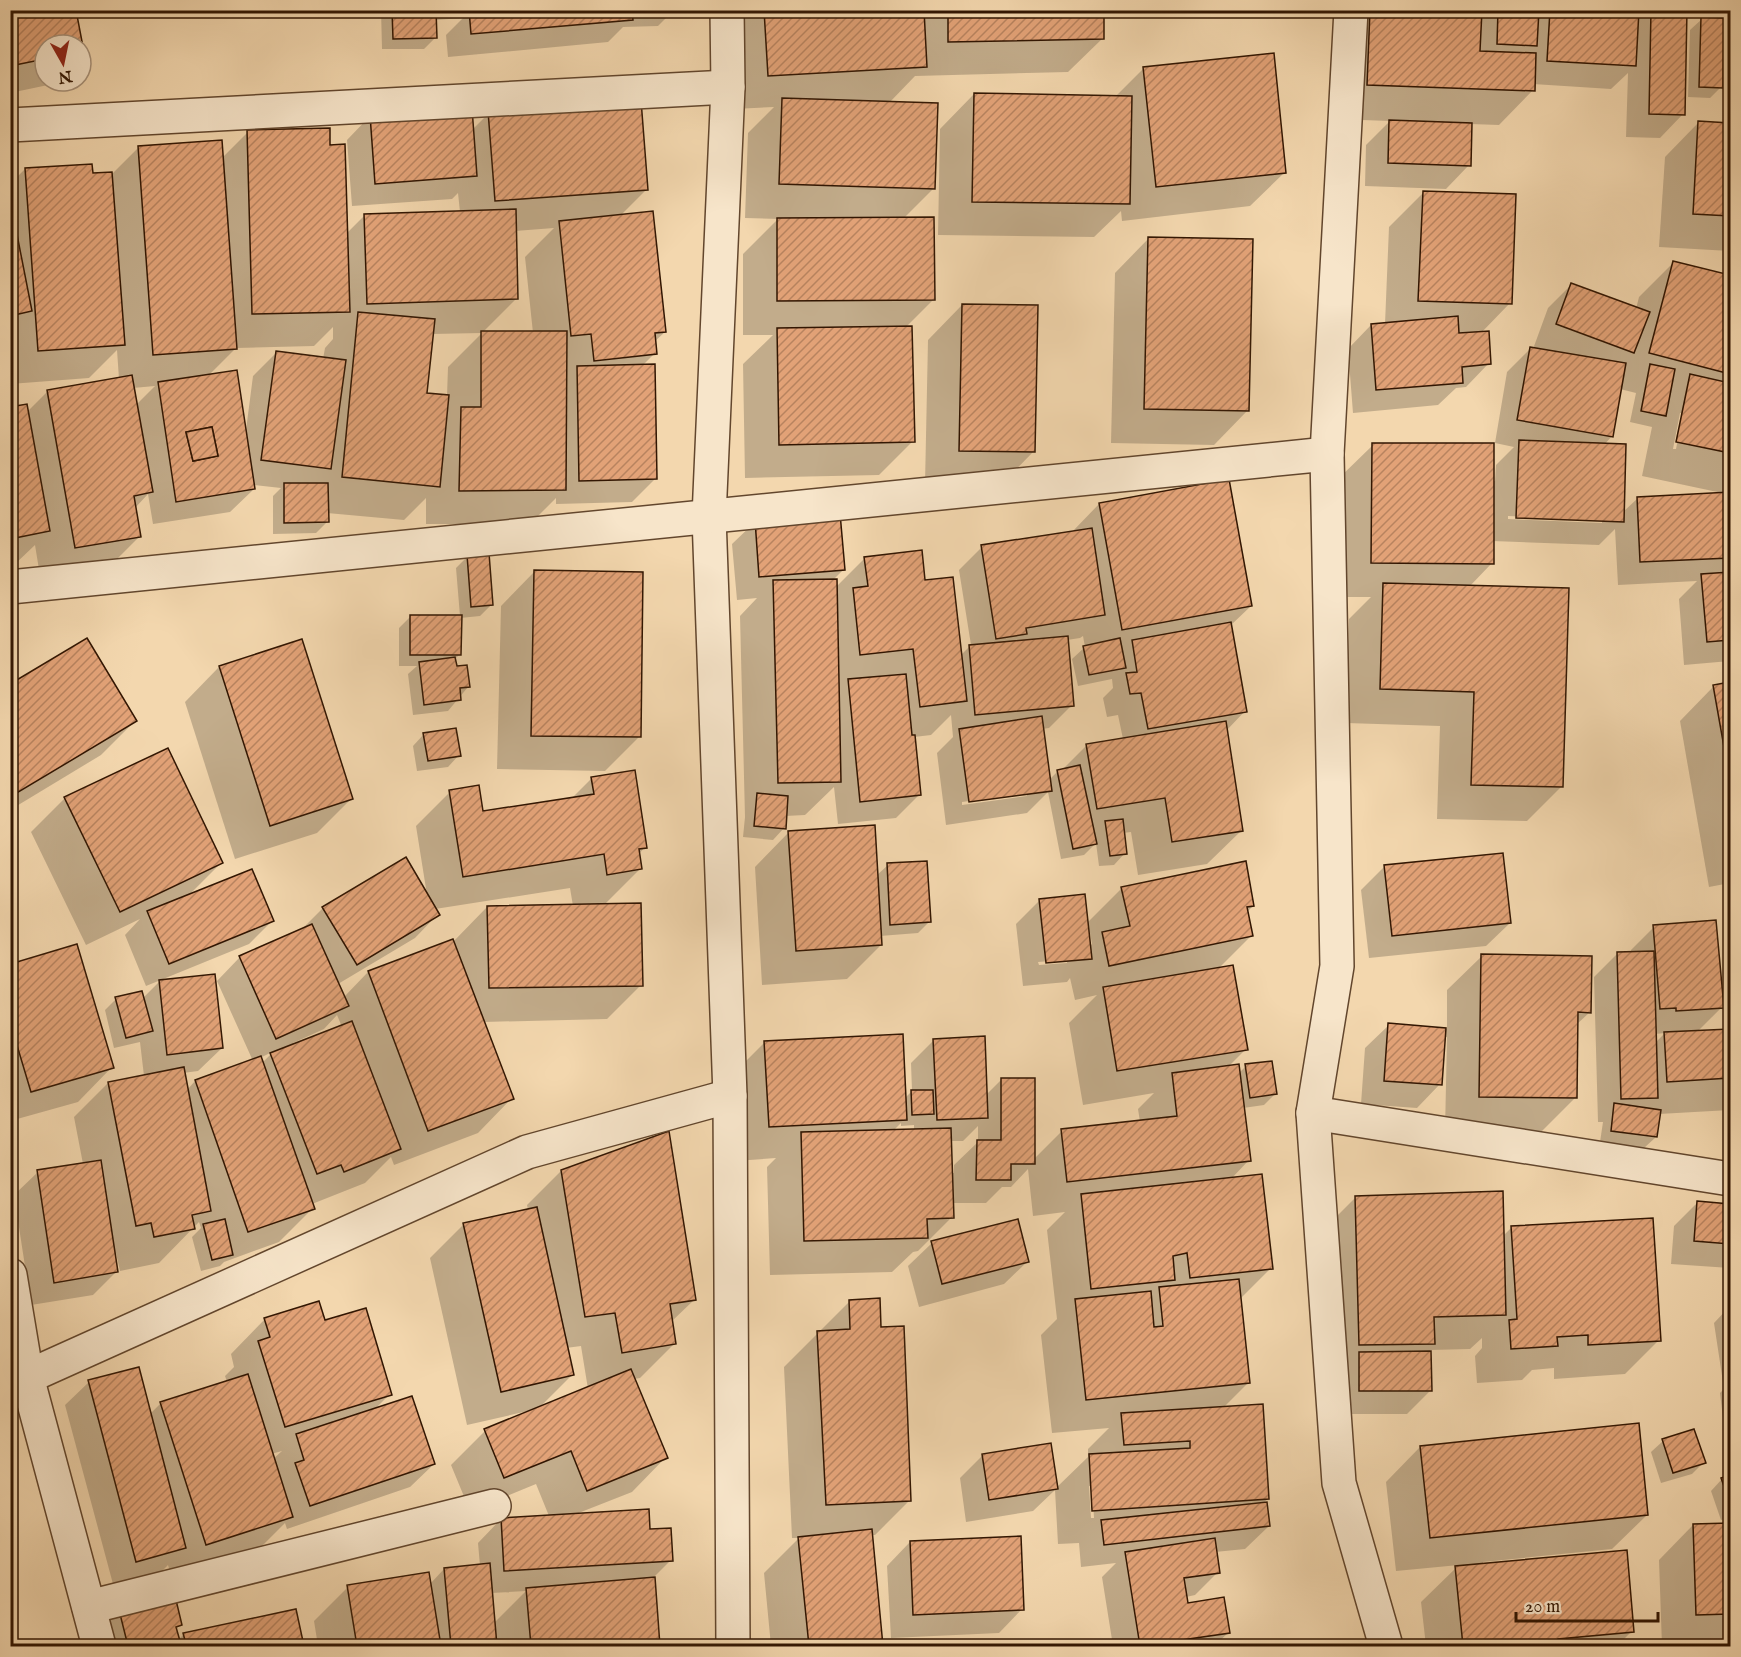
<svg xmlns="http://www.w3.org/2000/svg" width="1741" height="1657" viewBox="0 0 1741 1657" font-family="'IM FELL English',serif">
<style>
.shadow{fill:#0003;fill-rule:evenodd}
.building{fill:url(#building-hatch);stroke:#321602;stroke-width:1.5;fill-rule:evenodd}
.lines{fill:none;stroke-linecap:round;stroke-linejoin:round}
.minor-casing{stroke:#62462d;stroke-width:36}
.minor{stroke:#f7e5ca;stroke-width:33}
</style>
<defs>
<pattern id="building-hatch" width="6" height="6" patternUnits="userSpaceOnUse" patternTransform="scale(1.5)"><rect width="6" height="6" fill="#e2a277"/><path d="M-1 1l2-2M0 6l6-6M5 7l2-2" fill="none" stroke="#b8835f"/></pattern>
</defs>
<rect width="100%" height="100%" fill="#f3d7ae"/>
<filter id="stains"><feTurbulence type="fractalNoise" baseFrequency=".00333" numOctaves="4"/><feColorMatrix values="0 0 0 0 .2 0 0 0 0 .09 0 0 0 0 .02 0 0 0 .5 -.17"/></filter>
<radialGradient id="worn" r=".72"><stop offset=".6" stop-color="#630" stop-opacity="0"/><stop offset="1" stop-color="#630" stop-opacity=".3"/></radialGradient>
<!-- shadow -->
<g class="shadow">
<path d="M10,10L81,45H45V81H52L48,85L10,93Z"/>
<path d="M381,10H674L658,26L623,27L608,42L448,57L446,35L463,18L435,20L436,37L424,49H382Z"/>
<path d="M728,10H1102L1103,38L1068,72L915,76L889,103L933,189L903,219L933,300L905,328L913,441L879,475L745,478L743,364L773,335H743V254L778,219L745,218L748,133L774,107L734,109Z"/>
<path d="M1338,10H1685L1683,114L1660,138L1626,137L1628,73L1611,89L1533,84V90L1499,125L1470,124L1469,165L1446,189L1365,186L1366,145L1390,121L1334,119Z"/>
<path d="M1712,10H1730V22L1723,21L1721,87L1710,98L1688,97L1690,30L1702,19H1712Z"/>
<path d="M1144,68L1285,172L1250,206L1122,221L1121,211L1094,237L938,235L940,129L974,94L1115,97Z"/>
<path d="M489,113L647,189L620,216L665,332L654,342L655,353L643,365L655,479L632,502L556,504V498L530,524H426V498L404,520L327,513V522L316,533L273,534V496L281,488L253,485L254,489L230,512L153,524L148,494L135,508L140,536L105,571L41,582L35,545L14,565L10,566V409L27,412L48,391L119,379L117,350L89,378L10,384V184L25,169L91,175L112,174L139,147L222,158L248,132L329,147L346,234L365,215L460,212L458,193L452,199L352,206L347,140L370,116L472,130ZM554,228L525,257L533,333H482L516,299L515,231ZM333,327V339L325,348L323,359L276,353L253,376L246,430L208,376L236,348L314,346ZM482,333L448,367L447,396L426,395L432,334ZM155,386L136,405L133,388Z"/>
<path d="M1699,122L1730,124V251L1659,247L1665,157Z"/>
<path d="M1423,193L1510,303L1481,333L1489,363L1466,387L1456,388L1438,405L1353,413L1348,349L1371,325L1385,324L1389,227Z"/>
<path d="M1149,238L1248,410L1214,445L1111,443L1115,273Z"/>
<path d="M1673,263L1730,277V661L1684,665L1679,599L1697,581L1618,585L1615,529L1599,545L1492,541V563L1469,587L1562,786L1527,821L1437,819L1440,726L1346,723L1349,619L1371,597H1337L1338,479L1373,445L1495,481L1496,465L1514,447L1495,443L1507,372L1530,349H1533L1548,308L1571,285L1636,309L1639,297ZM1620,389L1636,393L1630,422L1652,427L1642,476L1722,493L1638,498L1622,513L1604,445L1612,436ZM1680,413H1683L1676,449H1673ZM1508,516L1602,520V523L1508,519Z"/>
<path d="M962,305L1034,451L1000,486L925,484L928,340Z"/>
<path d="M1099,504L1251,606L1230,626L1245,711L1226,731L1242,830L1207,864L1138,875L1131,832L1123,833L1125,853L1114,865L1099,866L1096,843L1084,855L1061,859L1048,792L1027,813L946,825L937,753L953,737L951,715L931,735L914,737L919,795L896,818L838,824L834,787L805,815L785,816L784,828L773,840L743,837L745,817L740,616L757,598L737,600L732,544L756,521L843,570L833,580L836,587L865,558L924,581L960,656L971,645L959,570L982,547L1071,533ZM1083,636L1085,647L1072,659L1078,686L1112,679L1113,688L1103,698L1107,717L1118,715L1123,739L1087,745L1062,770L1058,771L1049,780L1042,729L1049,728L1072,705L1067,640L1080,638ZM1027,793V796L962,805V802Z"/>
<path d="M468,556L491,605L480,616L460,618V654L454,660L456,668L468,687L448,711L413,715L408,674L417,666H399V628L410,617L460,616L456,568Z"/>
<path d="M535,571L639,737L605,771L497,769L501,606Z"/>
<path d="M301,641L351,799L317,833L235,859L185,702L219,667Z"/>
<path d="M1730,683V883L1709,887L1680,721L1714,686Z"/>
<path d="M10,685L135,721L101,755L10,810Z"/>
<path d="M424,734L459,755L448,767L417,771L413,746Z"/>
<path d="M592,778L645,847L638,855L640,869L604,905L641,985L607,1019L483,1022L512,1098L478,1133L394,1165L391,1157L365,1183L312,1204L313,1208L279,1242L224,1262L220,1266L201,1271L192,1237L201,1228L199,1222L159,1263L120,1271L116,1253L114,1254L116,1272L93,1295L31,1305L14,1195L38,1172L83,1164L74,1117L108,1083L144,1076L140,1042L114,1048L105,1010L116,999L143,998L160,981L222,1048L198,1071L183,1073L187,1090L195,1081L253,1061L217,981L240,957L301,930L323,908L427,895L416,826L450,792L482,813L571,799ZM570,888L573,906L487,907L453,942L368,972L344,997L338,984L415,938L438,914L435,909ZM337,1015L342,1027L294,1045L293,1043L324,1029ZM272,1052H273L262,1063L260,1058Z"/>
<path d="M65,798L222,862L188,896L272,921L249,944L146,986L125,935L140,919L86,945L31,832Z"/>
<path d="M789,832L876,876L888,865L929,922L918,933L880,936L881,945L847,979L762,985L755,867Z"/>
<path d="M1384,867L1510,923L1486,946L1369,958L1361,890Z"/>
<path d="M1122,888L1253,906L1247,912L1251,936L1218,969L1246,1049L1228,1067L1239,1073L1246,1066L1275,1094L1264,1105L1243,1108L1249,1160L1231,1179L1271,1268L1240,1299L1248,1383L1223,1408L1268,1499L1262,1504L1269,1526L1245,1549L1215,1552L1218,1572L1195,1595L1186,1597L1187,1605L1228,1633L1214,1646H1113L1102,1577L1116,1563L1081,1567L1079,1543L1058,1544L1055,1490L1033,1511L966,1522L960,1478L983,1455L1056,1488L1088,1457V1449L1109,1428L1052,1433L1041,1335L1057,1319L1047,1230L1065,1212L1033,1216L1028,1169L1011,1187H1002L986,1203H952V1217L918,1251L913,1252L892,1272L770,1275L767,1167L776,1158L735,1161L730,1077L765,1042L904,1099L912,1091L911,1063L934,1040L986,1095L1002,1079L1034,1159L1062,1131L1140,1122L1138,1109L1154,1093L1083,1105L1069,1023L1097,995L1075,1000L1070,978L1067,982L1023,986L1016,924L1040,900L1087,923ZM1090,933L1092,944L1089,947L1088,934ZM1067,960V963L1039,965L1038,962ZM901,1123V1126L914,1125V1131H893ZM978,1126V1142L954,1165V1173H951L950,1141H963ZM1089,1486H1092L1094,1518H1091Z"/>
<path d="M1654,927L1722,1007L1697,1032L1730,1030V1110L1659,1114L1656,1137L1644,1148L1600,1142L1603,1122H1598L1594,977L1617,954L1631,953V950ZM1665,1033L1655,1043V1034Z"/>
<path d="M1730,954V1001H1728L1725,966L1730,961Z"/>
<path d="M1482,956L1590,1012L1576,1025L1575,1098L1541,1132L1445,1131L1447,1037H1444L1440,1084L1417,1108L1361,1104L1365,1048L1389,1025L1447,1029V990Z"/>
<path d="M10,965L112,1067L78,1102L10,1121Z"/>
<path d="M561,1171L694,1300L671,1322L675,1343L640,1378L634,1379L666,1457L632,1492L576,1514L648,1531L671,1560L653,1578L659,1646H318L314,1621L348,1587L430,1584L444,1569L480,1566L478,1543L501,1519L549,1516L536,1484L470,1511L451,1465L485,1431L528,1411L467,1425L430,1258L464,1224L528,1210L527,1205ZM581,1346L588,1389L538,1409L572,1375L566,1348ZM526,1591L494,1623L491,1593Z"/>
<path d="M1356,1197L1502,1237L1512,1227L1659,1340L1625,1374L1554,1379V1368L1532,1370L1522,1380L1477,1383L1475,1356L1482,1348V1338L1470,1349L1430,1350V1391L1407,1414H1337L1322,1231Z"/>
<path d="M1697,1203L1730,1205V1268L1671,1264L1674,1226Z"/>
<path d="M932,1243L1028,1261L1004,1284L919,1307L908,1266Z"/>
<path d="M850,1301L880,1329L910,1500L875,1535H871L882,1646H771L764,1573L799,1538H792L784,1367Z"/>
<path d="M1730,1306V1436L1728,1417L1723,1418L1720,1393L1724,1389L1714,1323Z"/>
<path d="M265,1319L324,1322L390,1394L374,1410L434,1464L410,1487L287,1529L285,1523L257,1551L172,1578L168,1565L162,1571L113,1584L65,1405L89,1382L150,1414L161,1403L227,1382L225,1376L234,1367L231,1354ZM282,1451L273,1459L271,1454Z"/>
<path d="M1663,1441L1704,1462L1692,1474L1661,1483L1651,1452Z"/>
<path d="M1420,1447L1647,1515L1612,1549L1483,1562V1565L1632,1631L1617,1646H1426L1421,1602L1459,1565L1396,1571L1386,1482Z"/>
<path d="M1730,1476V1517L1721,1520L1711,1491L1722,1479Z"/>
<path d="M1730,1524V1646H1662L1659,1560L1693,1525Z"/>
<path d="M910,1542L1022,1609L999,1633L891,1638L887,1566Z"/>
<path d="M119,1607L180,1625L176,1629L178,1640L184,1634L295,1610L302,1646H99L95,1630Z"/>
</g>
<!-- building -->
<g class="building">
<path d="M10,10H76L84,52H81V45H45V59L10,66Z"/>
<path d="M392,10H436L437,38L393,39Z"/>
<path d="M469,10H632L633,20L471,34Z"/>
<path d="M764,10H924L927,67L768,76Z"/>
<path d="M948,10H1104V39L948,42Z"/>
<path d="M1370,10H1482L1480,51L1536,53L1535,91L1367,85Z"/>
<path d="M1498,10H1539L1537,46L1497,44Z"/>
<path d="M1550,10H1639L1636,66L1547,61Z"/>
<path d="M1651,10H1687L1685,115L1649,114Z"/>
<path d="M1701,17L1724,18L1723,88L1699,87Z"/>
<path d="M1274,53L1286,173L1156,187L1143,67Z"/>
<path d="M974,93L1132,96L1130,204L972,202Z"/>
<path d="M782,98L938,103L935,189L779,184Z"/>
<path d="M641,100L648,190L495,201L488,111Z"/>
<path d="M472,108L477,176L375,184L370,115Z"/>
<path d="M1389,120L1472,123L1471,166L1388,163Z"/>
<path d="M1698,121L1730,123V216L1693,214Z"/>
<path d="M330,128V145L345,144L350,312L252,314L247,130Z"/>
<path d="M222,140L237,349L153,355L138,146Z"/>
<path d="M92,164L93,173L112,172L125,345L38,351L25,168Z"/>
<path d="M1423,191L1516,194L1512,304L1418,301Z"/>
<path d="M516,209L518,299L367,304L364,214Z"/>
<path d="M653,211L666,332L655,333L657,354L594,361L591,334L571,336L559,221Z"/>
<path d="M10,214H13L32,311L10,316Z"/>
<path d="M934,217L935,300L777,301V218Z"/>
<path d="M1148,237L1253,239L1249,411L1144,409Z"/>
<path d="M1673,261L1730,275V374L1649,353Z"/>
<path d="M1571,283L1650,312L1634,353L1556,324Z"/>
<path d="M962,304L1038,305L1035,452L959,451Z"/>
<path d="M358,312L435,319L427,393L449,395L440,487L342,477Z"/>
<path d="M1458,316L1459,333L1489,331L1491,364L1462,367L1463,383L1376,390L1371,324Z"/>
<path d="M912,326L915,442L779,445L777,328Z"/>
<path d="M481,331H567L566,490L459,491L461,407H481Z"/>
<path d="M1530,347L1626,363L1613,437L1517,420Z"/>
<path d="M276,351L346,360L331,469L261,460Z"/>
<path d="M655,364L657,479L579,481L577,366Z"/>
<path d="M1650,364L1675,369L1666,416L1641,411Z"/>
<path d="M237,370L255,489L176,502L158,382ZM212,427L218,456L193,461L186,432Z"/>
<path d="M1690,374L1730,383V453L1676,442Z"/>
<path d="M132,375L153,492L134,496L141,537L75,548L47,390Z"/>
<path d="M27,404L50,531L10,539V407Z"/>
<path d="M212,427L218,456L193,461L186,432Z"/>
<path d="M1519,440L1626,444L1624,522L1516,518Z"/>
<path d="M1372,443H1494V564L1371,563Z"/>
<path d="M1229,479L1252,606L1122,630L1099,503Z"/>
<path d="M284,483H328L329,522L284,523Z"/>
<path d="M1730,492V558L1640,562L1637,497Z"/>
<path d="M840,513L845,570L759,577L755,520Z"/>
<path d="M1092,528L1105,615L1026,628L1027,634L996,639L981,545Z"/>
<path d="M922,550L925,580L953,577L967,701L920,707L913,649L860,655L853,588L868,586L864,557Z"/>
<path d="M489,553L493,605L471,607L467,555Z"/>
<path d="M534,570L643,572L641,737L531,736Z"/>
<path d="M1730,572V640L1707,642L1701,574Z"/>
<path d="M837,579L841,782L778,783L773,580Z"/>
<path d="M1383,583L1569,588L1563,787L1471,785L1474,692L1380,689Z"/>
<path d="M410,615H462L461,655H410Z"/>
<path d="M1231,622L1247,712L1148,729L1141,693L1130,694L1126,673L1137,672L1132,640Z"/>
<path d="M1068,636L1074,706L975,715L969,645Z"/>
<path d="M87,638L137,721L10,797V684Z"/>
<path d="M1120,638L1126,668L1089,675L1083,646Z"/>
<path d="M302,639L353,799L270,826L219,666Z"/>
<path d="M455,657L457,666L467,665L470,687L460,688L461,700L424,705L419,662Z"/>
<path d="M906,674L912,735H915L921,795L860,802L848,679Z"/>
<path d="M1730,682V781L1713,685Z"/>
<path d="M1042,716L1052,791L969,802L959,729Z"/>
<path d="M1226,721L1243,831L1172,842L1165,798L1097,809L1086,744Z"/>
<path d="M456,728L461,756L428,761L423,733Z"/>
<path d="M168,748L223,863L120,912L64,797Z"/>
<path d="M1080,765L1097,844L1073,849L1057,770Z"/>
<path d="M635,770L647,848L639,849L642,869L607,875L604,854L463,877L449,790L479,785L483,811L594,794L591,777Z"/>
<path d="M757,793L788,796L786,829L754,826Z"/>
<path d="M1123,819L1127,854L1110,856L1105,821Z"/>
<path d="M875,825L882,945L796,951L788,831Z"/>
<path d="M1503,853L1511,923L1392,936L1384,865Z"/>
<path d="M406,857L440,915L357,965L322,907Z"/>
<path d="M927,861L931,922L890,925L887,863Z"/>
<path d="M1246,861L1254,906L1247,907L1253,936L1109,966L1102,932L1130,926L1121,887Z"/>
<path d="M252,869L274,921L169,964L147,911Z"/>
<path d="M1085,894L1092,959L1046,963L1039,899Z"/>
<path d="M641,903L643,986L489,988L487,906Z"/>
<path d="M1716,920L1724,1008L1676,1011V1008L1660,1009L1653,925Z"/>
<path d="M312,924L349,1006L276,1039L239,956Z"/>
<path d="M453,939L514,1099L428,1131L368,971Z"/>
<path d="M77,944L114,1068L31,1092L10,1022V964Z"/>
<path d="M1654,951L1658,1098L1621,1099L1617,952Z"/>
<path d="M1481,954L1592,956L1591,1013L1578,1012L1577,1098L1479,1097Z"/>
<path d="M1233,965L1248,1050L1117,1071L1103,987Z"/>
<path d="M215,974L223,1048L167,1055L159,980Z"/>
<path d="M142,991L153,1031L126,1038L115,997Z"/>
<path d="M352,1021L401,1149L344,1172L341,1165L317,1174L270,1053Z"/>
<path d="M1388,1023L1446,1028L1442,1085L1384,1081Z"/>
<path d="M1730,1029V1078L1667,1082L1664,1032Z"/>
<path d="M903,1034L907,1120L769,1127L764,1041Z"/>
<path d="M985,1036L988,1118L937,1120L933,1039Z"/>
<path d="M261,1056L315,1209L248,1232L195,1080Z"/>
<path d="M1272,1061L1277,1094L1250,1098L1245,1064Z"/>
<path d="M1239,1064L1251,1161L1067,1182L1061,1129L1177,1116L1172,1073Z"/>
<path d="M184,1067L211,1211L192,1215L195,1229L154,1237L151,1223L136,1226L108,1082Z"/>
<path d="M1001,1078H1035V1164H1011V1180H976L977,1140H1001Z"/>
<path d="M911,1090H933L934,1114L912,1115Z"/>
<path d="M1614,1103L1661,1110L1657,1137L1611,1131Z"/>
<path d="M951,1128L954,1218L927,1219L928,1238L804,1241L801,1132Z"/>
<path d="M669,1131L696,1300L670,1304L676,1344L622,1353L615,1313L585,1317L561,1170Z"/>
<path d="M101,1160L118,1272L54,1283L37,1170Z"/>
<path d="M1262,1174L1273,1269L1190,1278L1187,1253L1173,1256L1175,1280L1091,1289L1081,1194Z"/>
<path d="M1503,1191L1506,1315L1434,1317L1435,1344L1359,1345L1355,1196Z"/>
<path d="M1697,1201L1730,1204V1244L1694,1241Z"/>
<path d="M537,1207L574,1375L501,1392L463,1223Z"/>
<path d="M1653,1218L1661,1341L1588,1345V1335L1557,1337L1558,1346L1511,1349L1509,1320L1517,1319L1511,1226Z"/>
<path d="M225,1219L233,1255L212,1260L203,1224Z"/>
<path d="M1018,1219L1029,1262L942,1284L931,1241Z"/>
<path d="M1239,1279L1250,1383L1086,1400L1075,1299L1151,1291L1154,1327L1163,1326L1159,1287Z"/>
<path d="M880,1298L881,1327L904,1326L911,1501L826,1505L817,1331L850,1329L849,1300Z"/>
<path d="M319,1301L325,1320L366,1308L392,1395L285,1427L258,1341L270,1337L264,1318Z"/>
<path d="M1431,1351L1432,1391H1359V1352Z"/>
<path d="M139,1367L186,1548L136,1562L88,1380Z"/>
<path d="M631,1369L668,1458L587,1491L571,1451L504,1478L484,1429Z"/>
<path d="M248,1374L293,1517L206,1545L160,1402Z"/>
<path d="M412,1396L435,1464L310,1506L295,1463L304,1460L296,1434Z"/>
<path d="M1263,1404L1269,1499L1092,1511L1089,1454L1190,1448V1441L1124,1445L1121,1413Z"/>
<path d="M1639,1423L1648,1515L1430,1538L1420,1446Z"/>
<path d="M1694,1429L1706,1463L1673,1473L1662,1439Z"/>
<path d="M1051,1443L1058,1489L989,1500L982,1454Z"/>
<path d="M1730,1475V1503L1721,1478Z"/>
<path d="M1267,1502L1270,1526L1104,1545L1101,1520Z"/>
<path d="M649,1509L650,1529L671,1528L673,1561L504,1571L501,1518Z"/>
<path d="M1730,1523V1614L1696,1615L1693,1524Z"/>
<path d="M872,1529L883,1646H809L798,1537Z"/>
<path d="M1021,1536L1024,1610L913,1615L910,1541Z"/>
<path d="M1215,1538L1220,1573L1184,1578L1188,1603L1224,1597L1230,1633L1140,1646L1125,1552Z"/>
<path d="M1627,1550L1634,1632L1558,1639V1646H1530V1642L1463,1646L1455,1566Z"/>
<path d="M490,1563L497,1646H451L444,1568Z"/>
<path d="M429,1572L441,1646H357L347,1585Z"/>
<path d="M655,1577L660,1646H531L526,1588Z"/>
<path d="M176,1600L182,1625L176,1627L180,1641L160,1646H128L118,1606Z"/>
<path d="M296,1609L304,1646H172L186,1644L183,1633Z"/>
<path d="M1268,1640L1269,1646H1231Z"/>
<path d="M1046,1644V1646H989Z"/>
</g>
<g class="lines">
<defs>
<g id="minor">
<path d="M727,10L728,87L709,517L730,1096L733,1646"/>
<path d="M1351,10L1327,454L1337,966L1313,1113L1339,1483L1386,1646"/>
<path d="M10,125L728,87"/>
<path d="M10,587L1327,454"/>
<path d="M1313,1113L1730,1179"/>
<path d="M10,1275L27,1377L99,1646"/>
<path d="M10,1379L27,1377L527,1152L730,1096"/>
<path d="M89,1607L494,1506"/>
</g>
</defs>
<!-- minor casing -->
<use href="#minor" class="minor-casing"/>
<!-- minor -->
<use href="#minor" class="minor"/>
</g>
<!-- margin -->
<rect width="1741" height="1657" fill="none" stroke="#f3d7ae" stroke-width="36"/>
<rect x="12" y="12" width="1717" height="1633" fill="none" stroke="#321602" stroke-width="3"/>
<rect x="18" y="18" width="1705" height="1621" fill="none" stroke="#321602" stroke-width="1.5"/>
<!-- north arrow -->
<g transform="translate(63 63) rotate(171)"><circle r="28" fill="#f7e5ca" stroke="#a8927a" stroke-width="1.5"/>
<path d="M0-4.5L10 22L0 15L-10 22Z" fill="#8f2418"/>
<text y="-9" font-size="16" font-weight="bold" text-anchor="middle" fill="#321602">N</text>
</g>
<!-- scale -->
<path d="M1516 1612v9h142v-9" fill="none" stroke="#321602" stroke-width="3"/>
<text x="1525" y="1612" font-size="18" fill="#321602" stroke="#f7e5ca" stroke-width="4.5" paint-order="stroke">20 m</text>
<rect width="100%" height="100%" filter="url(#stains)"/>
<rect width="100%" height="100%" fill="url(#worn)"/>
</svg>
